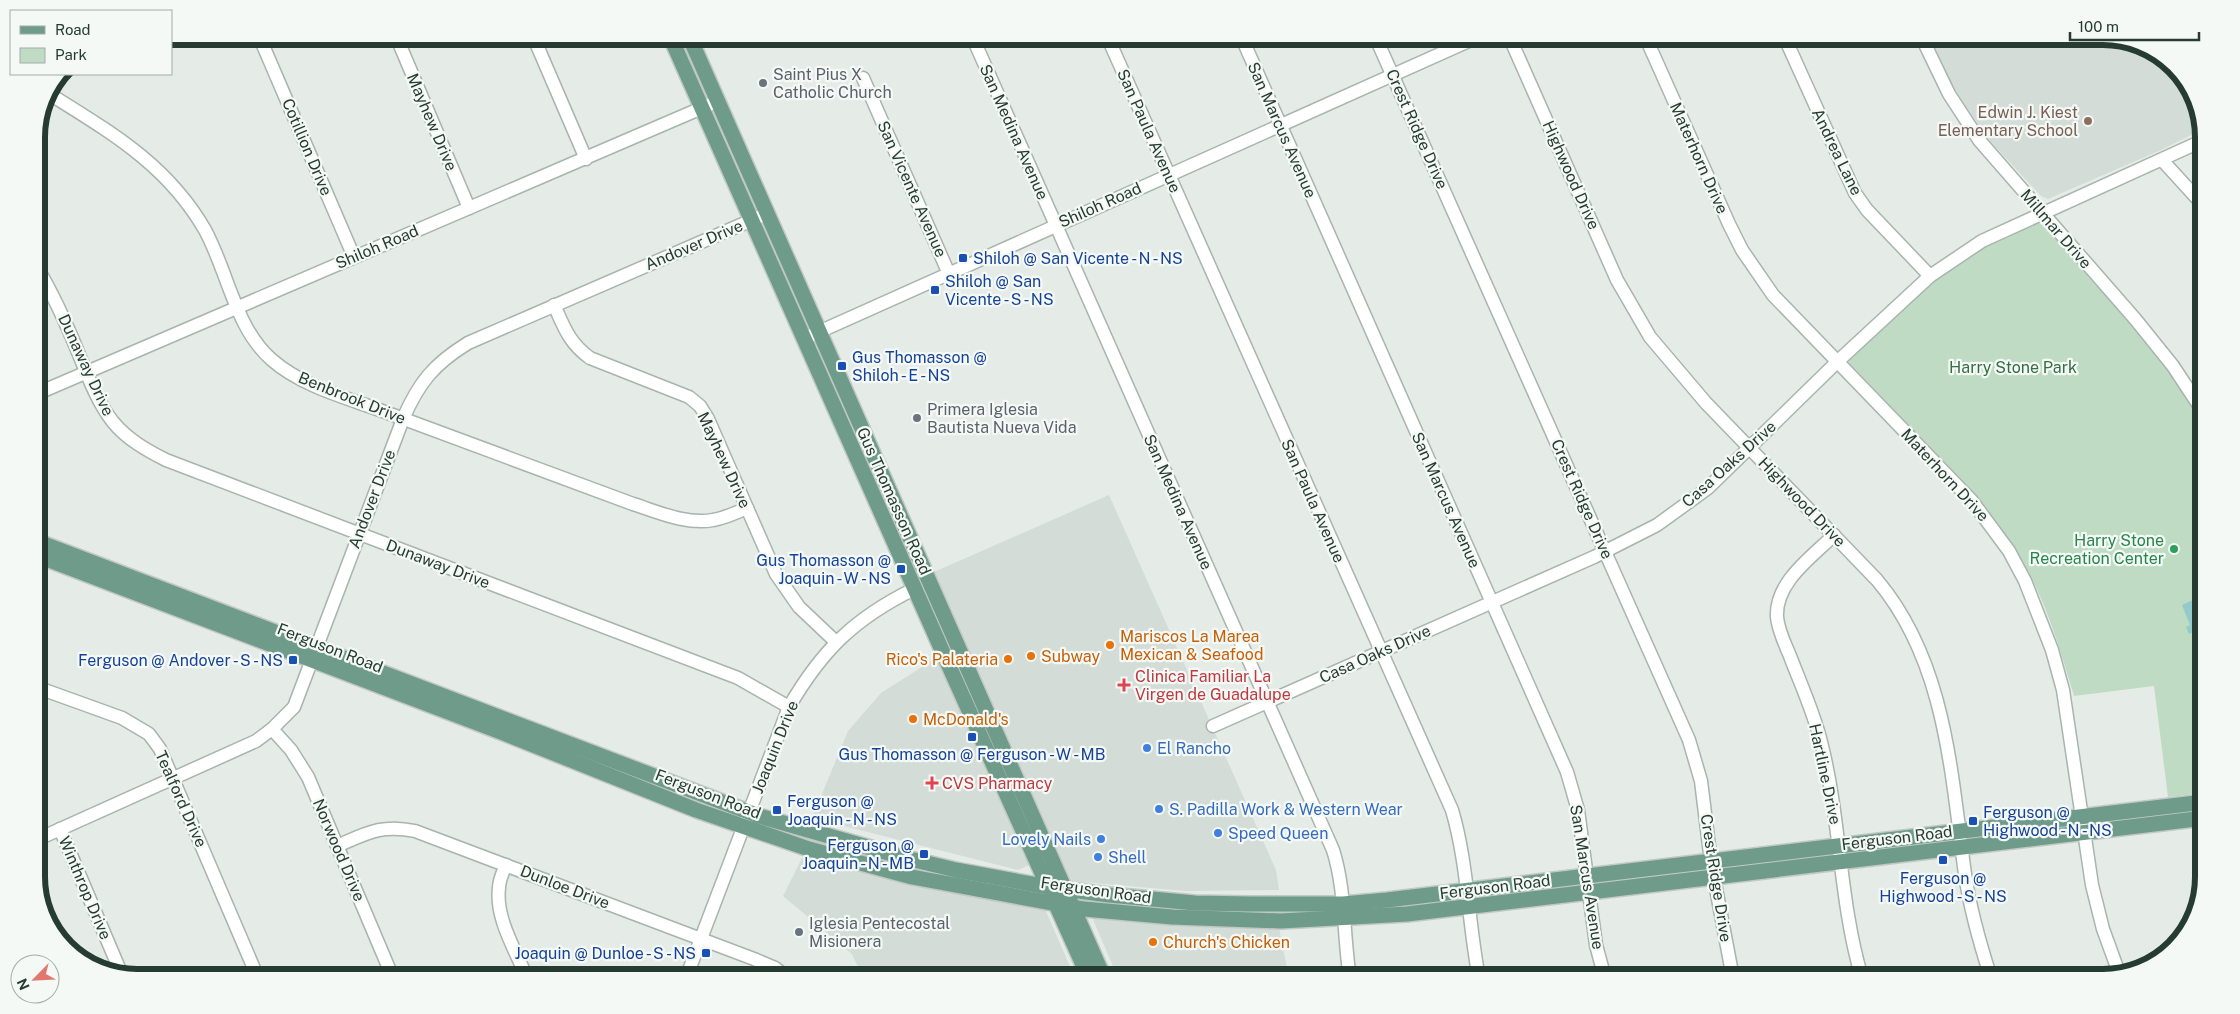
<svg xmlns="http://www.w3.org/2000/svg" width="2240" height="1014" viewBox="0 0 2240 1014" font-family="'Public Sans',sans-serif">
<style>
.built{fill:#d3dcd6}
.green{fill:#c0dbc3}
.water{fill:#94caca}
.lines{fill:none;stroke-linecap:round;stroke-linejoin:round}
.minor-casing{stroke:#a8b4ae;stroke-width:15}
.major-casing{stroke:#c2c8c6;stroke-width:18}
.minor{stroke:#fff;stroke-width:12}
.major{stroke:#6f9c8a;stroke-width:15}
.worship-dot{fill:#6b7280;stroke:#f5f9f6;stroke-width:2}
.education-dot{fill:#8d6e63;stroke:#f5f9f6;stroke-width:2}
.transit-dot{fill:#1a4fb4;stroke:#f5f9f6;stroke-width:2}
.leisure-dot{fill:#2e9e5b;stroke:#f5f9f6;stroke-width:2}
.food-dot{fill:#e8710a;stroke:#f5f9f6;stroke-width:2}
.health-dot{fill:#e0444e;stroke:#f5f9f6;stroke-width:2}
.shop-dot{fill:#3f7fe0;stroke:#f5f9f6;stroke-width:2}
.labels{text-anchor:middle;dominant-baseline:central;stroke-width:4.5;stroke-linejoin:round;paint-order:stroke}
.worship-label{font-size:16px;fill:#5b616d;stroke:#f5f9f6;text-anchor:start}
.education-label{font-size:16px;fill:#785e54;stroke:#f5f9f6;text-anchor:end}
.street-label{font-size:16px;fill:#263c33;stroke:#f5f9f6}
.transit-label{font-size:16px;fill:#164399;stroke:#f5f9f6;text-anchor:start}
.park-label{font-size:16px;fill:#356e42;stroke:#f5f9f6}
.leisure-label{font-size:16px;fill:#27864d;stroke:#f5f9f6;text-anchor:end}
.food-label{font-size:16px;fill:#c56008;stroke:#f5f9f6;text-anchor:start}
.health-label{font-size:16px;fill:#be3a42;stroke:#f5f9f6;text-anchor:start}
.shop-label{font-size:16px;fill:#366cbe;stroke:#f5f9f6;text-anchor:start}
.rim{fill:none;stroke:#263c33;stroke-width:6}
</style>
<rect width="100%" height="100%" fill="#e5ece8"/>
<!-- built -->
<g class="built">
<path d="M1930,36H2103L2142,44L2187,81L2203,129L2161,150L2048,199L2041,196L1991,142L1970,113L1950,81Z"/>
<path d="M1109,495L1276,870L1279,890L1185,891L1071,881L934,572Z"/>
<path d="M936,658L1029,865L1018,870L812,818L848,731L881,693Z"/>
<path d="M802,858L1045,909L1075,978H863L852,954L783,896Z"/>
<path d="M1091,915L1279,928L1289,978H1118Z"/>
</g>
<!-- green -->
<path class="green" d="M2038,222L2046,228L2151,347L2178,384L2204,424V793L2168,797L2154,686L2074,696C2061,653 2049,611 2028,571C2009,536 1983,506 1957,477C1922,438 1885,401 1849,363L1850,358C1883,327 1914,291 1952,266C1979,248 2008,234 2038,222Z"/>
<!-- water -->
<path class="water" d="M2199,597L2202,604L2199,605L2204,615V627L2189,634L2186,627L2190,625L2182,605Z"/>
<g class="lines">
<defs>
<g id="minor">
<path d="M259,36L354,257"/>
<path d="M396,36L469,208"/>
<path d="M533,36L586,159"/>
<path d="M972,36L1333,850C1346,891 1343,935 1350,978"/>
<path d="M1107,36L1452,810C1468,864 1468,922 1479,978"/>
<path d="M1241,36L1567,772L1578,810L1596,945L1605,978"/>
<path d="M1375,36L1689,740L1701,781L1711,862L1733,978"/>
<path d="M1509,36L1617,280L1650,337L1706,403L1877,580C1946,662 1951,773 1965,874C1970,909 1980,944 1991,978"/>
<path d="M1645,36L1729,224L1742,250L1773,295L1972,501L2009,551L2025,581L2052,650L2063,690L2092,885L2103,929L2119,973"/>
<path d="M1784,36L1855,193L1867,210L1930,276"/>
<path d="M1921,36L1949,94L1979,140L2136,320L2173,366L2204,413"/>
<path d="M863,78L949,274"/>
<path d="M48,93C110,132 167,164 205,230C228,272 235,328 272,360C303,387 348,398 385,412C467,443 550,473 633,504C658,512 687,525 713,520C725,518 736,513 747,508"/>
<path d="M2162,160L2204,206"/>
<path d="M36,266C54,295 67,325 80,357C89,379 98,403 113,422C127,439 146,450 166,460L738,678L789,707"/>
<path d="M554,305C564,327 569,343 590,358L689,397L700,406L708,419L776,574L799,607L836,642"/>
<path d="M803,339L1480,36"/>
<path d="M36,394L718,101"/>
<path d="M1834,535C1812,557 1775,582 1777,617C1778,630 1785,644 1790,656C1801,685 1814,713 1821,742C1841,820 1839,901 1862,978"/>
<path d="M36,687L122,718L149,734L160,749L258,978"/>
<path d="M1213,726L1594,557L1657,525L1708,488L1837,362L1930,276L1982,241L2204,140"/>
<path d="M272,729L291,750L308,777L393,978"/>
<path d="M60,829L122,975"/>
<path d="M36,840L256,741L272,729L294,707L403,419C419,382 434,364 468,343L766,214"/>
<path d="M337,846C367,833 382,824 415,831L754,959L775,968L788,978"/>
<path d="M506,865C503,872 499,880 499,888C495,918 516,951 527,978"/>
<path d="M686,978L789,707C822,650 855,618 914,589"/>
</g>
<g id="major">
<path d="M670,36L949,666L1089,978"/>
<path d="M689,36L1104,978"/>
<path d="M36,541L759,816L906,858L956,870L1048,887L1109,895L1195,903L1251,904H1343L1387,900L2204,802"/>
<path d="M36,555L501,732L696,810L809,849L912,877L1084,909L1172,917L1281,921L1407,914L2204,818"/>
</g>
</defs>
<!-- minor casing -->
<use href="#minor" class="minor-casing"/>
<!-- major casing -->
<use href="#major" class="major-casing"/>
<!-- minor -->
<use href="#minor" class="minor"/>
<!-- major -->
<use href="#major" class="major"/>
</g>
<!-- markers -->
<g class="worship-dot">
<circle cx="763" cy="83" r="5"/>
<circle cx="917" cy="418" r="5"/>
<circle cx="799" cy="932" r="5"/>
</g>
<circle class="education-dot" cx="2088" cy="121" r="5"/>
<g class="transit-dot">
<rect x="958" y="253" width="10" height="10" rx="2.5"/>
<rect x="930" y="285" width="10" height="10" rx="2.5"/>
<rect x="837" y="361" width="10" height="10" rx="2.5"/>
<rect x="896" y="564" width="10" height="10" rx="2.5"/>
<rect x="288" y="655" width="10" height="10" rx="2.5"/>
<rect x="967" y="732" width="10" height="10" rx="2.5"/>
<rect x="772" y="805" width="10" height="10" rx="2.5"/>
<rect x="1968" y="816" width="10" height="10" rx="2.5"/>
<rect x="919" y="849" width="10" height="10" rx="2.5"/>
<rect x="1938" y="855" width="10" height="10" rx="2.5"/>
<rect x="701" y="948" width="10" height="10" rx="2.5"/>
</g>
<circle class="leisure-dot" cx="2174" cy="549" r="5"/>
<g class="food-dot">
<circle cx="1110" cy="645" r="5"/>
<circle cx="1031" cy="656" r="5"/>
<circle cx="1008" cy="659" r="5"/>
<circle cx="913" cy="719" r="5"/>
<circle cx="1153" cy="942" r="5"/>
</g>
<g class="health-dot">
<path d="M1121.5 677.5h5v5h5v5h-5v5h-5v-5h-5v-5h5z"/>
<path d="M929.5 775.5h5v5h5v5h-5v5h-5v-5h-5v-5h5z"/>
</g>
<g class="shop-dot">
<circle cx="1147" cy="748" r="5"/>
<circle cx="1159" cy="809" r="5"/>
<circle cx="1218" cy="833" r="5"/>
<circle cx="1101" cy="839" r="5"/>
<circle cx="1098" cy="857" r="5"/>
</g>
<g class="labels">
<!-- worship labels -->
<g class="worship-label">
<text x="773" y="74">Saint Pius X<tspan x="773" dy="18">Catholic Church</tspan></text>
<text x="927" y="409">Primera Iglesia<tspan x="927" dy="18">Bautista Nueva Vida</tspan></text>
<text x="809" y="923">Iglesia Pentecostal<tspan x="809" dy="18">Misionera</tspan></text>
</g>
<!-- education labels -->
<g class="education-label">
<text x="2078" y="112">Edwin J. Kiest<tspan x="2078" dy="18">Elementary School</tspan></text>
</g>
<!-- street labels -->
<g class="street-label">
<text transform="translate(432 122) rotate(67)">Mayhew Drive</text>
<text transform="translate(1417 129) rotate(66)">Crest Ridge Drive</text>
<text transform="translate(1282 130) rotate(66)">San Marcus Avenue</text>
<text transform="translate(1149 131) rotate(66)">San Paula Avenue</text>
<text transform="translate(1014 132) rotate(66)">San Medina Avenue</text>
<text transform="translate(307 147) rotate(67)">Cotillion Drive</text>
<text transform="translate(1837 152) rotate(64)">Andrea Lane</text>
<text transform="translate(1699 158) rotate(66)">Materhorn Drive</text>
<text transform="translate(1571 175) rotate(66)">Highwood Drive</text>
<text transform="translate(912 189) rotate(66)">San Vicente Avenue</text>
<text transform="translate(1100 205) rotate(-24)">Shiloh Road</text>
<text transform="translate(2056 229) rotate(49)">Millmar Drive</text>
<text transform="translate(694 245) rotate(-23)">Andover Drive</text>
<text transform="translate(377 247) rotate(-23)">Shiloh Road</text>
<text transform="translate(86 365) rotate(65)">Dunaway Drive</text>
<text transform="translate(352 398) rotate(22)">Benbrook Drive</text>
<text transform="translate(724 460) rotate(65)">Mayhew Drive</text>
<text transform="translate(1729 464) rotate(-42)">Casa Oaks Drive</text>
<text transform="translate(1945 475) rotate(47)">Materhorn Drive</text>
<text transform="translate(372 499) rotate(-69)">Andover Drive</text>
<text transform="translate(1582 499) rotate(66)">Crest Ridge Drive</text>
<text transform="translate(1446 500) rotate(66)">San Marcus Avenue</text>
<text transform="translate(894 501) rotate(66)">Gus Thomasson Road</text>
<text transform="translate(1313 501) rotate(66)">San Paula Avenue</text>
<text transform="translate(1178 502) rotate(66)">San Medina Avenue</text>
<text transform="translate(1802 502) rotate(46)">Highwood Drive</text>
<text transform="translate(438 564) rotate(21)">Dunaway Drive</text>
<text transform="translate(330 648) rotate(21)">Ferguson Road</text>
<text transform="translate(1375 654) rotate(-24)">Casa Oaks Drive</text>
<text transform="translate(775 747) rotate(-68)">Joaquin Drive</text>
<text transform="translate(1825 774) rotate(78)">Hartline Drive</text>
<text transform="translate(708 794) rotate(21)">Ferguson Road</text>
<text transform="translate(181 799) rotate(66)">Tealford Drive</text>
<text transform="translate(1897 838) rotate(-7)">Ferguson Road</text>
<text transform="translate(339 850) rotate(67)">Norwood Drive</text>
<text transform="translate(1587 877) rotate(81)">San Marcus Avenue</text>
<text transform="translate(1716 878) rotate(81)">Crest Ridge Drive</text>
<text transform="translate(565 887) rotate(21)">Dunloe Drive</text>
<text transform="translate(1495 887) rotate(-7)">Ferguson Road</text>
<text transform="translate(85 888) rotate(67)">Winthrop Drive</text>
<text transform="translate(1096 890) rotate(8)">Ferguson Road</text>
</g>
<!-- transit labels -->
<g class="transit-label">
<text x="973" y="258">Shiloh @ San Vicente - N - NS</text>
<text x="945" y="281">Shiloh @ San<tspan x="945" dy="18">Vicente - S - NS</tspan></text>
<text x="852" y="357">Gus Thomasson @<tspan x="852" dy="18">Shiloh - E - NS</tspan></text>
<text x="891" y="560" text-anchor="end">Gus Thomasson @<tspan x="891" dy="18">Joaquin - W - NS</tspan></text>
<text x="283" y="660" text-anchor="end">Ferguson @ Andover - S - NS</text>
<text x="972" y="754" text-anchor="middle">Gus Thomasson @ Ferguson - W - MB</text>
<text x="787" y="801">Ferguson @<tspan x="787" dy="18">Joaquin - N - NS</tspan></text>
<text x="1983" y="812">Ferguson @<tspan x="1983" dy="18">Highwood - N - NS</tspan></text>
<text x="914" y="845" text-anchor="end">Ferguson @<tspan x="914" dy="18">Joaquin - N - MB</tspan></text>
<text x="1943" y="878" text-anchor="middle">Ferguson @<tspan x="1943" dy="18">Highwood - S - NS</tspan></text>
<text x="696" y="953" text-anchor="end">Joaquin @ Dunloe - S - NS</text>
</g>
<!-- park labels -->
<g class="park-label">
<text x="2013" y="367">Harry Stone Park</text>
</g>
<!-- leisure labels -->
<g class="leisure-label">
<text x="2164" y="540">Harry Stone<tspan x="2164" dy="18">Recreation Center</tspan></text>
</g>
<!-- food labels -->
<g class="food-label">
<text x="1120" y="636">Mariscos La Marea<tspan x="1120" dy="18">Mexican &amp; Seafood</tspan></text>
<text x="1041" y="656">Subway</text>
<text x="998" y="659" text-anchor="end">Rico's Palateria</text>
<text x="923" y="719">McDonald's</text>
<text x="1163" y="942">Church's Chicken</text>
</g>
<!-- health labels -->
<g class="health-label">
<text x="1135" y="676">Clinica Familiar La<tspan x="1135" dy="18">Virgen de Guadalupe</tspan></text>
<text x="942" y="783">CVS Pharmacy</text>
</g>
<!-- shop labels -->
<g class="shop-label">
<text x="1157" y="748">El Rancho</text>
<text x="1169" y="809">S. Padilla Work &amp; Western Wear</text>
<text x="1228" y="833">Speed Queen</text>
<text x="1091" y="839" text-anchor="end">Lovely Nails</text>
<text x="1108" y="857">Shell</text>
</g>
</g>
<!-- crop -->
<path d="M0 0H2240V1014H0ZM137 45H2103A92 92 0 0 1 2195 137V877A92 92 0 0 1 2103 969H137A92 92 0 0 1 45 877V137A92 92 0 0 1 137 45Z" fill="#f5f9f6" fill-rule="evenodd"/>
<path class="rim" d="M137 45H2103A92 92 0 0 1 2195 137V877A92 92 0 0 1 2103 969H137A92 92 0 0 1 45 877V137A92 92 0 0 1 137 45Z"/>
<!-- legend -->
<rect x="10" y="10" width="162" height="65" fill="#f5f9f6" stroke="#a2ada8"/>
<rect x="20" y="26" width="25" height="8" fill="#6f9c8a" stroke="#a2ada8"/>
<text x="55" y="35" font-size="15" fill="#263c33">Road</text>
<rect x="20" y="48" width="25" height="15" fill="#c0dbc3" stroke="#a2ada8"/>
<text x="55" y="60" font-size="15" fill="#263c33">Park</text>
<!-- north arrow -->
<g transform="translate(35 979) rotate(246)"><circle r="24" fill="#f5f9f6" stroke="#a2ada8"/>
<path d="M0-4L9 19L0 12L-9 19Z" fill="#e2786d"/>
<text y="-8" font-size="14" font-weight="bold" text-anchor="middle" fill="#263c33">N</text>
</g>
<!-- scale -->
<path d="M2070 32v8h129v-8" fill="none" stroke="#263c33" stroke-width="2.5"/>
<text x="2078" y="32" font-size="15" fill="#263c33" stroke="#f5f9f6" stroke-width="4" paint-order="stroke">100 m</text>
</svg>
